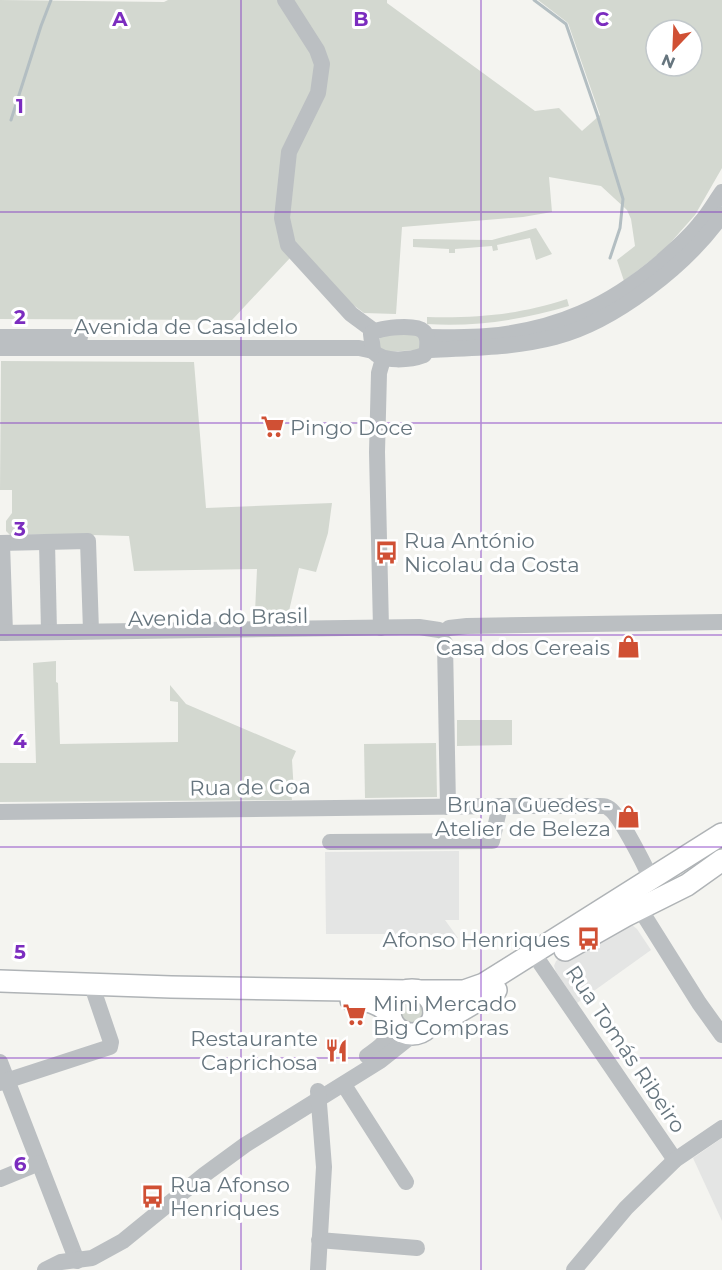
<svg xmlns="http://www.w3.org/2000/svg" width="722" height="1270" viewBox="0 0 722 1270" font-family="Montserrat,sans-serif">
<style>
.built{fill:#e4e5e4}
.green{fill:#d3d8d0;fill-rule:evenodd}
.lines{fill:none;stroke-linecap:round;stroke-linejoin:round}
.stream{stroke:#b3bec2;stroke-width:3}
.major-casing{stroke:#afb3b6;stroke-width:24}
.minor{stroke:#bbbfc2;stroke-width:16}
.major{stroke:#fff;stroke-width:21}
.grid{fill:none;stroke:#7b2cbf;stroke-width:1.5;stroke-opacity:0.55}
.labels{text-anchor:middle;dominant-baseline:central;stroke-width:6;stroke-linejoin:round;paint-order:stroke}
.street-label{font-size:21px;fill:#66757e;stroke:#fff}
.poi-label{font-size:21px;fill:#66757e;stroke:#fff;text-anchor:start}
.grid-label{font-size:20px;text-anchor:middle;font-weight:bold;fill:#7b2cbf;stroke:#fff;stroke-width:6;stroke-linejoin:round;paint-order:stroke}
</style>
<rect width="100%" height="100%" fill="#f4f4f0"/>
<!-- built -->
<g class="built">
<path d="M459,851V920H445L458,938L389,939L385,934H326L325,852Z"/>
<path d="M625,923L632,925L637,929L651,950L577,1003L556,972L554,966L556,961L615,926Z"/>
<path d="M722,1138V1221L693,1158Z"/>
</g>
<!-- green -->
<g class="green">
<path d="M0,0L164,2L168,0H387V3L535,111L559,108L582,131L600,115L568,23L538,0H722V168L695,215L664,250L624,281L617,260L635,246L631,219L627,210L601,186L549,177L552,212L523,217L402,227L396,314L364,313L290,258L232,320L0,319ZM656,30H692V66H656Z"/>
<path d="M536,228L552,254L536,260L530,238L497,245L498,250L493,251L492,246L455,249V253H449V249L413,247V239L492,240Z"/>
<path d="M567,299L569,306C522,320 476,327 427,324V317C479,318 517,315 567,299Z"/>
<path d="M414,334L419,336L420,350L382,352L379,350L380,336Z"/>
<path d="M1,361L194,362L206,508L332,503L328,533L316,572L299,568L289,611L255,612L257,569L134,571L129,536L55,534L10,535L6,531V521L12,513V490H0Z"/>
<path d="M56,661V682L58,683L60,744L178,742V702L170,701V685L186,704L296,751L292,760L294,793L291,794L292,800L0,802V763H36L33,663Z"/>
<path d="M457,720H512V745L457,746Z"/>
<path d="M436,743L437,797L365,798L364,744Z"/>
<circle cx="411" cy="1013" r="16"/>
</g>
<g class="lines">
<!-- stream -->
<g class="stream">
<path d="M534,0L566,24L597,114L623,199L620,228L610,258"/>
<path d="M11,120L41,26L51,0"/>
</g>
<defs>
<g id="major">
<path d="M565,950L625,916L687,885L722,860"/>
<path d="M0,981L171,987L409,991"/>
<circle cx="412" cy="1012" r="22"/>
<path d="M418,991H464L484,984L722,834"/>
<path d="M351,1000C368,1000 378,1002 390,1014"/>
<path d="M428,1026L443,1021L496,990"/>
</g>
</defs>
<!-- major casing -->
<use href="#major" class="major-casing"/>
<!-- minor -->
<g class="minor">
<path d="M285,0L317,50L322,64L318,93L289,152L282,218L288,245L351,314L374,331"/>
<path d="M0,337H80"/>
<path d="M428,337C448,337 468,338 487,336C557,330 609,306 662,261C675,249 690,237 701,222C709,213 715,202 722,192"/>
<path d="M0,348H359L373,351"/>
<path d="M427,350C427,343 429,336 423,331C416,324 378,327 371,334L373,351C382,363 411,360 424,355L427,350C470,348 513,348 555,337C614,322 687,265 722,215"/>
<path d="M47,542L49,632"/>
<path d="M0,543L88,541L91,631"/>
<path d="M2,543L5,633"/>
<path d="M381,628L377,452L379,373L383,359"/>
<path d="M449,628L467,626L722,622"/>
<path d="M0,633L419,627L439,630"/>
<path d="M445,643L448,807"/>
<path d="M0,812L500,806"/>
<path d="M330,842L492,841L500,806H600C605,806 606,806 610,809C620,816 646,867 651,880"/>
<path d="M640,909L699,1003L722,1035"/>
<path d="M534,954L675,1160"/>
<path d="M367,1056C383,1045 387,1042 392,1023"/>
<path d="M0,1062L77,1261"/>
<path d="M0,1083L110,1047L111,1042L95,995"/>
<path d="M344,1085L406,1182"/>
<path d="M0,1179L39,1163"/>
<path d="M319,1240L417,1248"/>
<path d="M45,1270L61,1262L92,1258L123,1241L204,1175L245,1145L380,1061L414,1034"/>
<path d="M318,1270L324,1167L318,1091"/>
<path d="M574,1270L626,1208L675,1160L722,1128"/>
</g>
<!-- major -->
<use href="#major" class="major"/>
</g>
<!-- grid -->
<path class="grid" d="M241,0V1270M481,0V1270M0,212H722M0,423H722M0,635H722M0,847H722M0,1058H722"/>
<!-- icons -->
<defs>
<symbol id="supermarket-bare" viewBox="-9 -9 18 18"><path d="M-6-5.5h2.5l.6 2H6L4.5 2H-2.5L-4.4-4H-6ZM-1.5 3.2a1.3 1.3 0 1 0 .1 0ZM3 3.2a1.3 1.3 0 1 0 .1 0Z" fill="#d05034" stroke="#fff" stroke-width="2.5" paint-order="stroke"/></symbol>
<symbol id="bus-bare" viewBox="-9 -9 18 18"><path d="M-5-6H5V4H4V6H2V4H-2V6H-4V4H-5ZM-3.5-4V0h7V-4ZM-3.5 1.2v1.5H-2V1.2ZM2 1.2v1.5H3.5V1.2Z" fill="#d05034" stroke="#fff" stroke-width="2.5" paint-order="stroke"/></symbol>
<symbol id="shop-bare" viewBox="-9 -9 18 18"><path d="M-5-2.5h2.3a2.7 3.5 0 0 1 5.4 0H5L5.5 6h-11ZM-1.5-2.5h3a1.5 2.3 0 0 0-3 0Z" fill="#d05034" stroke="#fff" stroke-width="2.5" paint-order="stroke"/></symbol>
<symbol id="restaurant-bare" viewBox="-9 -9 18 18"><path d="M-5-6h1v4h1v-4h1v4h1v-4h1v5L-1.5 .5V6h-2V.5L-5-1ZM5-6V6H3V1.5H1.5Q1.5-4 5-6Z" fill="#d05034" stroke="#fff" stroke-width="2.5" paint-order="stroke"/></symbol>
</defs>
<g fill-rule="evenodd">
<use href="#supermarket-bare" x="256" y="410" width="33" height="33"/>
<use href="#bus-bare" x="370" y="536" width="33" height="33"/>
<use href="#shop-bare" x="612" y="630" width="33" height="33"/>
<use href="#shop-bare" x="612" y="800" width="33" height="33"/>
<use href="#bus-bare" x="572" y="922" width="33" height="33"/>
<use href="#supermarket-bare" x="338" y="998" width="33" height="33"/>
<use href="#restaurant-bare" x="320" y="1034" width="33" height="33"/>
<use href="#bus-bare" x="136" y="1180" width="33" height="33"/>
</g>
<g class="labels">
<!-- street labels -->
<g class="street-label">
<text x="186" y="326">Avenida de Casaldelo</text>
<text transform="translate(218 617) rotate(-1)">Avenida do Brasil</text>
<text transform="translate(250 787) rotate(-1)">Rua de Goa</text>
<text transform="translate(626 1049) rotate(56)">Rua Tomás Ribeiro</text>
</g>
<!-- poi labels -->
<g class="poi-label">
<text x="290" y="427">Pingo Doce</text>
<text x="404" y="540">Rua António<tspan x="404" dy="24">Nicolau da Costa</tspan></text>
<text x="610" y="647" text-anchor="end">Casa dos Cereais</text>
<text x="611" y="804" text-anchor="end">Bruna Guedes -<tspan x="611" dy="24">Atelier de Beleza</tspan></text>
<text x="570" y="939" text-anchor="end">Afonso Henriques</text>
<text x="373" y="1003">Mini Mercado<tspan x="373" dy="24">Big Compras</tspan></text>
<text x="318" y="1038" text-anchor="end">Restaurante<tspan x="318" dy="24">Caprichosa</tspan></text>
<text x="170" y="1184">Rua Afonso<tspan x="170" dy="24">Henriques</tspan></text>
</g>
</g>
<g class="grid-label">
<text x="120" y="26">A</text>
<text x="361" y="26">B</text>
<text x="602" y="26">C</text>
<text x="20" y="113">1</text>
<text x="20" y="324">2</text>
<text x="20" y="536">3</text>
<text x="20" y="748">4</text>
<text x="20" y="959">5</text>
<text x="20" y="1171">6</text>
</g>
<!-- north arrow -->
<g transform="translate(674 48) rotate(203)"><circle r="28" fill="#ffffff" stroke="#c2c8cb" stroke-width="1.5"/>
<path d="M0-4.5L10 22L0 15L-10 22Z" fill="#d05034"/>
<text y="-9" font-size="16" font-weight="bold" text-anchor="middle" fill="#66757e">N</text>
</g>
</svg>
